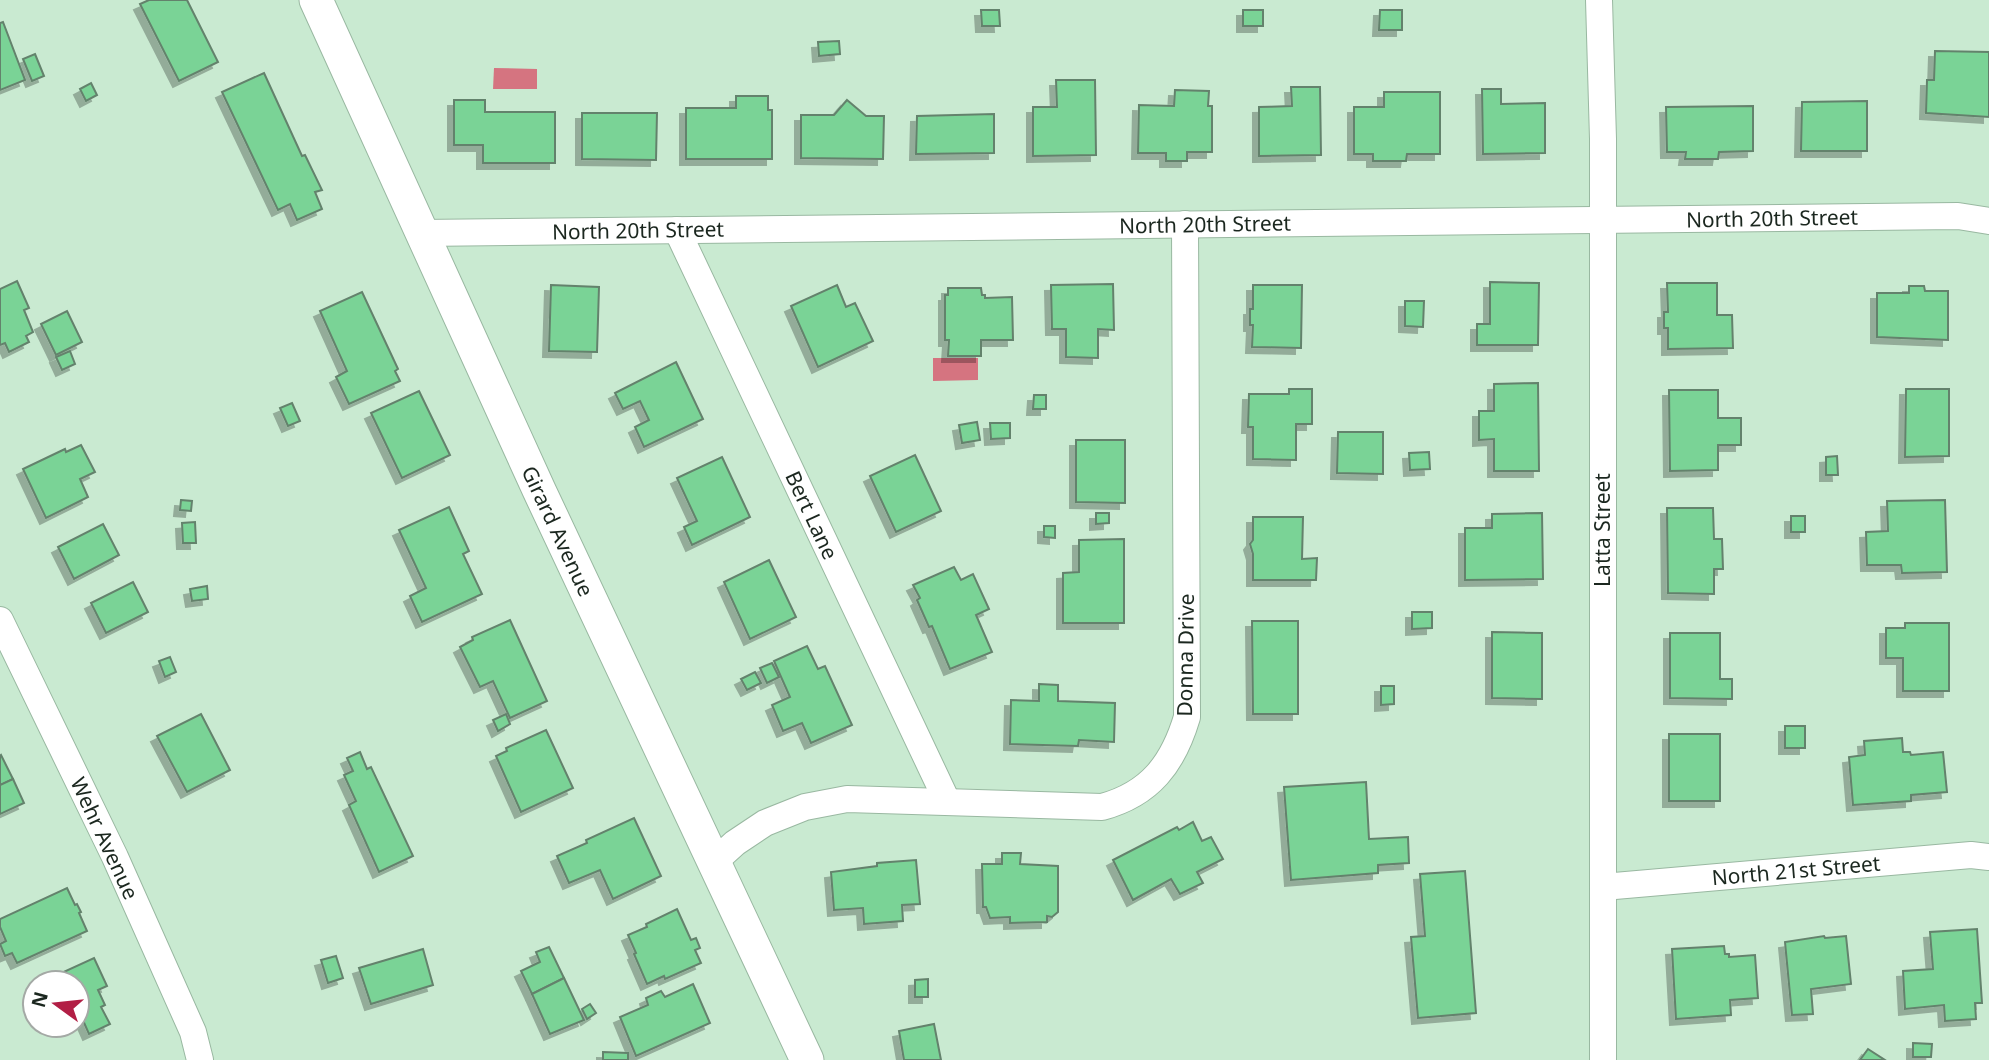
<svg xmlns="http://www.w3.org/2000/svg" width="1989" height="1060" viewBox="0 0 1989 1060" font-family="'Noto Sans',sans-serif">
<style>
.water{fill:#d57480}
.building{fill:#7ad396;stroke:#64826c;stroke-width:2;filter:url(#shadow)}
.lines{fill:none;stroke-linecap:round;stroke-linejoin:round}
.minor-casing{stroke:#99b8a1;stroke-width:28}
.tertiary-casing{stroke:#99b8a1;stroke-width:35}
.minor{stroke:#fff;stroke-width:26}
.tertiary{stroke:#fff;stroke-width:33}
.labels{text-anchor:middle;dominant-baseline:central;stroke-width:5;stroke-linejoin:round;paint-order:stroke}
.street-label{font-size:21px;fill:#1b271f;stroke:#fff}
</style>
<defs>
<filter id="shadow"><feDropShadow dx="-6" dy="6" stdDeviation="0" flood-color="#0004"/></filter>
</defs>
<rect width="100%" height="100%" fill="#c9ead1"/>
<!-- water -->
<g class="water">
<path d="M494,68L537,69V89H493Z"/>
<path d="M933,358H978V380L933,381Z"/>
</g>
<!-- building -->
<g class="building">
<path d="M149,0H187L218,62L179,81L140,4Z"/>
<path d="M981,10H999L1000,26H982Z"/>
<rect x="1243" y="10" width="20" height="16"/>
<path d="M1380,10H1402V30H1379Z"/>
<path d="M3,22L25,80L0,90V23Z"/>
<path d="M839,41L840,54L819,56L818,42Z"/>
<path d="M1935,51L1989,52V117L1926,113L1927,80H1934Z"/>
<path d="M35,54L44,76L32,81L23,59Z"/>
<path d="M264,73L302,156L305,155L322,190L315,192L322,209L297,220L290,204L278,210L222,92Z"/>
<path d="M1056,80H1095L1096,155L1033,156V107H1057Z"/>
<path d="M91,83L97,95L86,101L80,89Z"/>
<path d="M1291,87H1320L1321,155L1259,156V107L1292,106Z"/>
<path d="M1482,89H1501V104L1545,103V153L1483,154Z"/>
<path d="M1175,90L1209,91L1208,106H1212V152H1187V161H1166V153H1138L1139,105L1174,106Z"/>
<path d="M1384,92H1440V154H1407L1406,161H1373V154H1354V107H1384Z"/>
<path d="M736,96H768V110H772V159H686V108H736Z"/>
<path d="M454,100H485V112H555V163H483V145H454Z"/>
<path d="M847,100L866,116H884L883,159L801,158V115H834Z"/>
<path d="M1867,101V151H1801L1802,102Z"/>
<path d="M1753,106V151L1719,152L1718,159H1685L1686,152H1667L1666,107Z"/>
<path d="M582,113H657L656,160L582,159Z"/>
<path d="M994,114V153L916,154L917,116Z"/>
<path d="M17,281L29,308L24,310L33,332L26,336L29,342L9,352L5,343L0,345V289Z"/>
<path d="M1490,282L1539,283L1538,345H1477V324H1490Z"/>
<path d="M1667,283H1717V315H1732L1733,348L1668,349V328H1664V312H1668Z"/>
<path d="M1113,284L1114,330L1098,329V358L1066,357V329H1052L1051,285Z"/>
<path d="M551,285L599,287L597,352L549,351Z"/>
<path d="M837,285L846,307L855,303L873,341L818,367L791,306Z"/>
<path d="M1253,285H1302L1301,348L1252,347L1253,325H1250V309H1253Z"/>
<path d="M1909,286H1924L1925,291H1948V340L1877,337V293H1909Z"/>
<path d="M948,288H981L982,295H985V298L1012,297L1013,340H981V356H948L949,340H945V295H948Z"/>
<path d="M362,292L398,369L395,371L400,381L349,404L336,377L347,371L320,311Z"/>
<path d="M1405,301H1424L1423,327L1405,326Z"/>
<path d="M67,311L82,342L56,355L41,324Z"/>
<path d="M70,351L75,364L62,370L56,357Z"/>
<path d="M676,362L703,419L644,447L635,427L649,420L640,401L623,409L615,393Z"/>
<path d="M1538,383L1539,471H1494V439L1479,440V411H1494V384Z"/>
<path d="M1289,389H1312V424H1296V460L1253,459V427H1248L1249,394H1289Z"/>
<path d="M1906,389H1949V456L1905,457Z"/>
<path d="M1669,390H1718V418H1741V445H1718V470L1670,471Z"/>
<path d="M419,391L450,455L402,478L371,413Z"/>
<path d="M1034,395H1046V409H1033Z"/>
<path d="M292,403L300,421L288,426L280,408Z"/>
<path d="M977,422L980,440L962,443L959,425Z"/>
<path d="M990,423H1010V438L991,439Z"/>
<path d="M1338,432H1383V474L1337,473Z"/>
<path d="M1076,440H1125V503L1076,502Z"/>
<path d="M81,445L95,472L80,479L88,497L46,518L23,469L65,449L66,452Z"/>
<path d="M1429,452L1430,469L1410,470L1409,453Z"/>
<path d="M915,455L941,511L896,532L870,476Z"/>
<path d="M1837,456L1838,475H1826V457Z"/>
<path d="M722,457L750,517L692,545L684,527L697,521L677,478Z"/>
<path d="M181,500L192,501L191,511L180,510Z"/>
<path d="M1945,500L1947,572L1902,573L1901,565H1867L1866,532L1888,531L1887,501Z"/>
<path d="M449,507L469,551L463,554L482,594L422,622L410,596L426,588L399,530Z"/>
<path d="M1667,508H1713L1714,539H1722L1723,569H1714V594L1668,593Z"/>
<path d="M1096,513H1109V523L1096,524Z"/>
<path d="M1542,513L1543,579L1465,580V528H1492V514Z"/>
<rect x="1791" y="516" width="14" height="16"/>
<path d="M1253,517H1303L1302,559L1317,558L1316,580H1253V554L1250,544L1253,540Z"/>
<path d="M195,522L196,543H183L182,523Z"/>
<path d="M103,524L119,555L74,579L58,547Z"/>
<path d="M1044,526H1055V538L1044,537Z"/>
<path d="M1124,539V623H1063V573L1079,572V540Z"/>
<path d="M769,560L796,617L750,639L724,582Z"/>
<path d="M954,567L961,580L973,574L989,609L976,615L992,652L950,669L932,626L929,627L917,600L920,598L913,585Z"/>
<path d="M133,582L148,612L106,633L91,603Z"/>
<path d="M207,586L208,599L192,601L190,589Z"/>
<path d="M1412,612H1432V628L1412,629Z"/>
<path d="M510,620L547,701L510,718L493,681L480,687L460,647L473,640L472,637Z"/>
<path d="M1252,621H1298V714H1253Z"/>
<path d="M1905,623H1949V691H1903V658H1886V628H1905Z"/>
<path d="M1492,632L1542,633V699L1492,698Z"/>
<path d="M1670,633H1720V679H1732V699L1670,698Z"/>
<path d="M807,646L818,669L825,666L852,725L811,743L802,723L783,731L772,705L790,697L774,661Z"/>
<path d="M170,657L176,672L165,677L159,661Z"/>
<path d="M772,663L779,677L767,683L760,668Z"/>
<path d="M755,672L761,683L747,690L741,679Z"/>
<path d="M1039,684L1058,685V701L1115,703L1114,742L1079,740L1078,746L1010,744L1011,700L1039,701Z"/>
<path d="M1381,686H1394V704L1381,705Z"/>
<path d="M201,714L230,770L187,792L157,736Z"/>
<path d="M506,714L510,724L498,731L493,720Z"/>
<rect x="1785" y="726" width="20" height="22"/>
<path d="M546,730L573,788L521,812L496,756L507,751L506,748Z"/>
<rect x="1669" y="734" width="51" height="67"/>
<path d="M1902,738L1903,752H1910L1911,755L1943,752L1947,792L1911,795V801L1853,805L1849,757L1865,755L1864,741Z"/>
<path d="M360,752L367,769L371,767L413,856L379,872L349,805L356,801L344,775L353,771L347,758Z"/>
<path d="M1,755L13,779L0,785V756Z"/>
<path d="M13,779L24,803L0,814V785Z"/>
<path d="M1366,782L1369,839L1408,837L1409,863L1378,865V873L1291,880L1284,787Z"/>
<path d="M634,818L661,876L613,899L600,870L569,883L557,856L587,843L586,840Z"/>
<path d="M1193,822L1202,841L1211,837L1223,859L1197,872L1203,883L1180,894L1171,879L1133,900L1113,860L1177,827L1179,830Z"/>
<path d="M1002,853H1021L1020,864L1058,866V912L1052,917L1047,916V922L1010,923V917L990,918L986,907H983L982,864H1002Z"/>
<path d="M916,860L920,904L902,905L903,921L864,924L863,908L834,910L831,872L877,866V863Z"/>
<path d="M1465,871L1476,1013L1418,1018L1411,937L1425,936L1420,874Z"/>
<path d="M67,888L75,905L77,904L81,912L79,913L87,931L17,963L12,953L5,956L0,944L6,941L0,927V919Z"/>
<path d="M677,909L691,940L696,938L700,948L695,950L701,963L665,979L664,976L647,984L634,954L636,953L628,935L647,927L646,924Z"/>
<path d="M1977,929L1982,1003H1975L1976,1019L1945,1021L1944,1005L1905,1009L1903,971L1933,969L1930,932Z"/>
<path d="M1824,936L1825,938L1846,936L1851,984L1811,989L1813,1014L1792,1015L1785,942Z"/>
<path d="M1724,946L1725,954H1729V957L1755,955L1758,998L1730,1000L1731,1015L1676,1019L1672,949Z"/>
<path d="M549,947L564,978L532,994L521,971L540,962L536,952Z"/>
<path d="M423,949L433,985L371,1004L359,968Z"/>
<path d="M336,956L343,978L328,983L321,960Z"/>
<path d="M94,958L107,986L98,990L105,1005L101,1007L110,1024L89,1034L82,1018L77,1021V983H47L46,980Z"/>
<path d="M564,978L584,1020L550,1034L532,994Z"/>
<path d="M928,979V997H915V980Z"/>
<path d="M693,984L710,1023L636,1056L620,1017L648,1005L646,998L661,991L665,997Z"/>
<path d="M590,1004L596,1013L587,1019L582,1009Z"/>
<path d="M934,1024L941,1060H904L899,1031Z"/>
<path d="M1913,1043L1932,1044L1931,1057H1913Z"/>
<path d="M1868,1049L1885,1060H1860Z"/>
<path d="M603,1052L628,1053V1060H603Z"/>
</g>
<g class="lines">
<defs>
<g id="minor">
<path d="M1599,0L1603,139V1060"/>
<path d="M677,230L947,801"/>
<path d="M420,233L1958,216L1989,221"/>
<path d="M0,620L115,857L193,1032L200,1060"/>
<path d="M714,862L735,843L765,823L805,807L847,799L1102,807C1150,794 1173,764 1187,717L1185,224"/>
<path d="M1603,887L1971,855L1989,857"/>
</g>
<path id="tertiary" d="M316,0L539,490L807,1060"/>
</defs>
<!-- minor casing -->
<use href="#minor" class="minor-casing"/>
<!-- tertiary casing -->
<use href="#tertiary" class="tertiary-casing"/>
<!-- minor -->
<use href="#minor" class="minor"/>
<!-- tertiary -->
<use href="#tertiary" class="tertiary"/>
</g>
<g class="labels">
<!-- street labels -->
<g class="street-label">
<text transform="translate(1772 218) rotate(-1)">North 20th Street</text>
<text transform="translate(1205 224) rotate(-1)">North 20th Street</text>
<text transform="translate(638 230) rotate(-1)">North 20th Street</text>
<text transform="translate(812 515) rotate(65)">Bert Lane</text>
<text transform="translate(1602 530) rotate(-90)">Latta Street</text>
<text transform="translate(558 531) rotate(65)">Girard Avenue</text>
<text transform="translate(1185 655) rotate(-89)">Donna Drive</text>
<text transform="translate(105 838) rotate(65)">Wehr Avenue</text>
<text transform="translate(1796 870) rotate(-5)">North 21st Street</text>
</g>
</g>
<!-- north arrow -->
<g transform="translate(56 1004) rotate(285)"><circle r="33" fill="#ffffff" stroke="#a4a9a5" stroke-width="2"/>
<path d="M0-5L12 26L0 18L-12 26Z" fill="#b21f45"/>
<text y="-10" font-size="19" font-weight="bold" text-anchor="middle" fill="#1b271f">N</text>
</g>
</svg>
